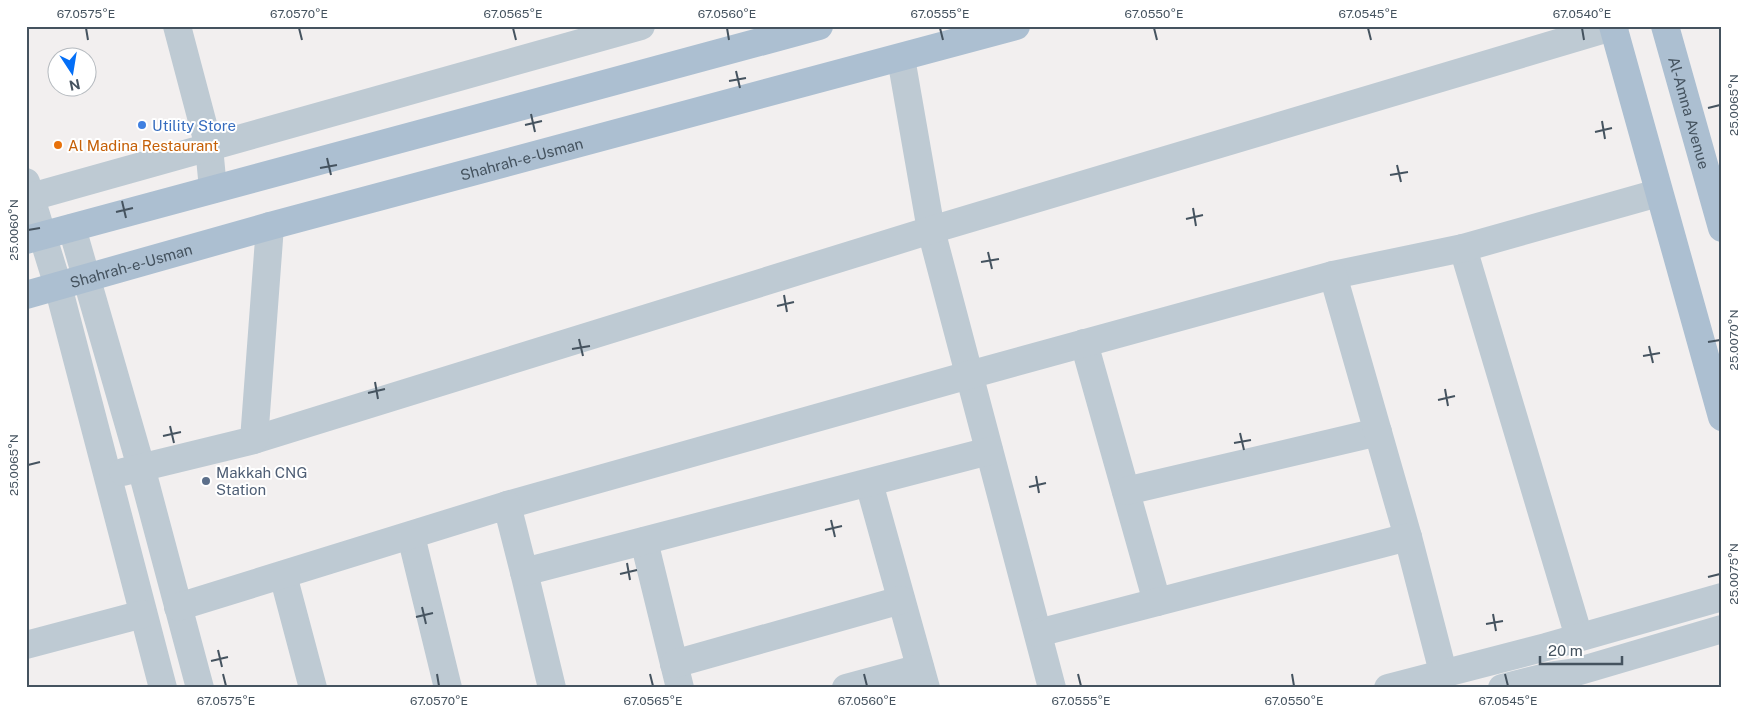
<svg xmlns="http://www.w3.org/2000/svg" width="1748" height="714" viewBox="0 0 1748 714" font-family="'Public Sans',sans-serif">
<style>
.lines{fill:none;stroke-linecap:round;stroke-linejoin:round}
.minor{stroke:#becad3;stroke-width:28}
.major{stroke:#acbfd1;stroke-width:28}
.ticks{fill:none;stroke:#45535f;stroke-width:2}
.shop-dot{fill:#3f7fe0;stroke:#fff;stroke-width:2}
.food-dot{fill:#e8710a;stroke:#fff;stroke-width:2}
.service-dot{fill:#5c6f8a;stroke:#fff;stroke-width:2}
.labels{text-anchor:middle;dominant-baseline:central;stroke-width:4;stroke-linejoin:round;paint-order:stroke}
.street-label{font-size:15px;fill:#45535f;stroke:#fff}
.shop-label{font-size:15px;fill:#366cbe;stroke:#fff;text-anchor:start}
.food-label{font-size:15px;fill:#c56008;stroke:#fff;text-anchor:start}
.service-label{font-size:15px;fill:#4e5e75;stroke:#fff;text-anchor:start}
.neatline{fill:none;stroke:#45535f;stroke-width:2}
.ticks-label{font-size:12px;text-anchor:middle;fill:#45535f}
</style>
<rect width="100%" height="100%" fill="#f2efef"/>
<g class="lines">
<!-- minor -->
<g class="minor">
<path d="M177,26L209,147L213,189"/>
<path d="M901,58L931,230L1052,688"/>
<path d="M26,182L58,286L163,688"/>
<path d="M31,197L641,26"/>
<path d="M72,228L141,467L200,688"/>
<path d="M1463,248L1579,637"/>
<path d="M1333,275L1463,248L1658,193"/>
<path d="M1084,343L1157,602"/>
<path d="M254,440L931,230L1615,26"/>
<path d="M123,472L254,440L270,226"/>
<path d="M869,483L926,688"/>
<path d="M1126,491L1378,432"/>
<path d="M507,505L969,375L1333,275L1408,537L1443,672"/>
<path d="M411,536L448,688"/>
<path d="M644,541L680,688"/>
<path d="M524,572L552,688"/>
<path d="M283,575L313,688"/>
<path d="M178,607L507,505L524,572L989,451"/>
<path d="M1038,633L1408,537"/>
<path d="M26,645L143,614"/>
<path d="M674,664L901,600"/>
<path d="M846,688L920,668"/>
<path d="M1388,688L1546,647L1722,597"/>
<path d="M1502,688L1554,675L1576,672L1722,629"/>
</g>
<!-- major -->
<g class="major">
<path d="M1613,26L1722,417"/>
<path id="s1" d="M1665,26L1722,228"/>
<path d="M26,240L819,26"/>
<path id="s2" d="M26,295L270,226L1016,26"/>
</g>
</g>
<!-- ticks -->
<path class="ticks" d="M86,28L88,40M299,28L302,40M513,28L516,40M727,28L729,40M940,28L943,40M1154,28L1157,40M1368,28L1371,40M1582,28L1584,40M736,71L740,88M729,81L746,78M1708,108L1720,105M531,114L535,132M1602,121L1605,139M525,125L542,121M1595,132L1612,128M327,158L331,175M1397,165L1401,182M320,168L337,165M1390,175L1408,172M122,201L126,218M1193,208L1196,226M116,212L133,208M1186,219L1203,215M28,230L40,228M988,252L992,269M981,262L999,259M784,295L787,312M777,306L794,302M579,339L583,356M1708,342L1720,340M1649,346L1653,363M572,349L590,346M1643,356L1660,353M375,382L378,399M1445,389L1448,406M368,393L385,389M1438,400L1455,396M170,426L174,443M1240,433L1244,450M163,436L181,432M1234,443L1251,440M28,465L40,462M1036,476L1039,493M1029,487L1046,483M831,520L835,537M825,530L842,526M627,563L630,580M620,574L637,570M1708,577L1720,574M422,607L426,624M1493,614L1496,631M416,617L433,613M1486,624L1503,621M218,650L222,667M211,661L228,657M223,674L226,686M437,674L439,686M650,674L653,686M864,674L867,686M1078,674L1081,686M1292,674L1294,686M1505,674L1508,686"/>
<!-- markers -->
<circle class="shop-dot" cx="142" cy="125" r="5"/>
<circle class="food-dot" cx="58" cy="145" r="5"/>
<circle class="service-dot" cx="206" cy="481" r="5"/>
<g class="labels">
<!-- street labels -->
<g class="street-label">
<text stroke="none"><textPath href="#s1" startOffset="90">Al-Amna Avenue</textPath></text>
<text stroke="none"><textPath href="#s2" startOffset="514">Shahrah-e-Usman</textPath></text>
<text stroke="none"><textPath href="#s2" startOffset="109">Shahrah-e-Usman</textPath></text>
</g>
<!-- shop labels -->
<g class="shop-label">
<text x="152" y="125">Utility Store</text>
</g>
<!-- food labels -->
<g class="food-label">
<text x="68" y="145">Al Madina Restaurant</text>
</g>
<!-- service labels -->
<g class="service-label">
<text x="216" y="472">Makkah CNG<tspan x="216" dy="17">Station</tspan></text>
</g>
</g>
<!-- border -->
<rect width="1748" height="714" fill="none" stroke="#ffffff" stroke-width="55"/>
<!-- north arrow -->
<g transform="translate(72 72) rotate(168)"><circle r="24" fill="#ffffff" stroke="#b5babf"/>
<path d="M0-4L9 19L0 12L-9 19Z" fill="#046ff7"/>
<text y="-8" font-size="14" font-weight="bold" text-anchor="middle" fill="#45535f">N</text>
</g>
<!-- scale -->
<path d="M1540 656v8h82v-8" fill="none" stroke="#45535f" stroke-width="2.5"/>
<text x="1548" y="656" font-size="15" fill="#45535f" stroke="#ffffff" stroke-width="4" paint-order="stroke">20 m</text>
<rect x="28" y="28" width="1692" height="658" class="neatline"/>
<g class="ticks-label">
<text x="86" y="18">67.0575°E</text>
<text x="299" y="18">67.0570°E</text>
<text x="513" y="18">67.0565°E</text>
<text x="727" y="18">67.0560°E</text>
<text x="940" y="18">67.0555°E</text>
<text x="1154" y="18">67.0550°E</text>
<text x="1368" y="18">67.0545°E</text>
<text x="1582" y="18">67.0540°E</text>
<text transform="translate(1734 105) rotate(-90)" y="4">25.0065°N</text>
<text transform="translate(14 230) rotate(-90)" y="4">25.0060°N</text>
<text transform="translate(1734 340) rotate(-90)" y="4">25.0070°N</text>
<text transform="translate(14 465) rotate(-90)" y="4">25.0065°N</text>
<text transform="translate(1734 574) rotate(-90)" y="4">25.0075°N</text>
<text x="226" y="705">67.0575°E</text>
<text x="439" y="705">67.0570°E</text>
<text x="653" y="705">67.0565°E</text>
<text x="867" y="705">67.0560°E</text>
<text x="1081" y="705">67.0555°E</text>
<text x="1294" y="705">67.0550°E</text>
<text x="1508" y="705">67.0545°E</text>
</g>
</svg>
